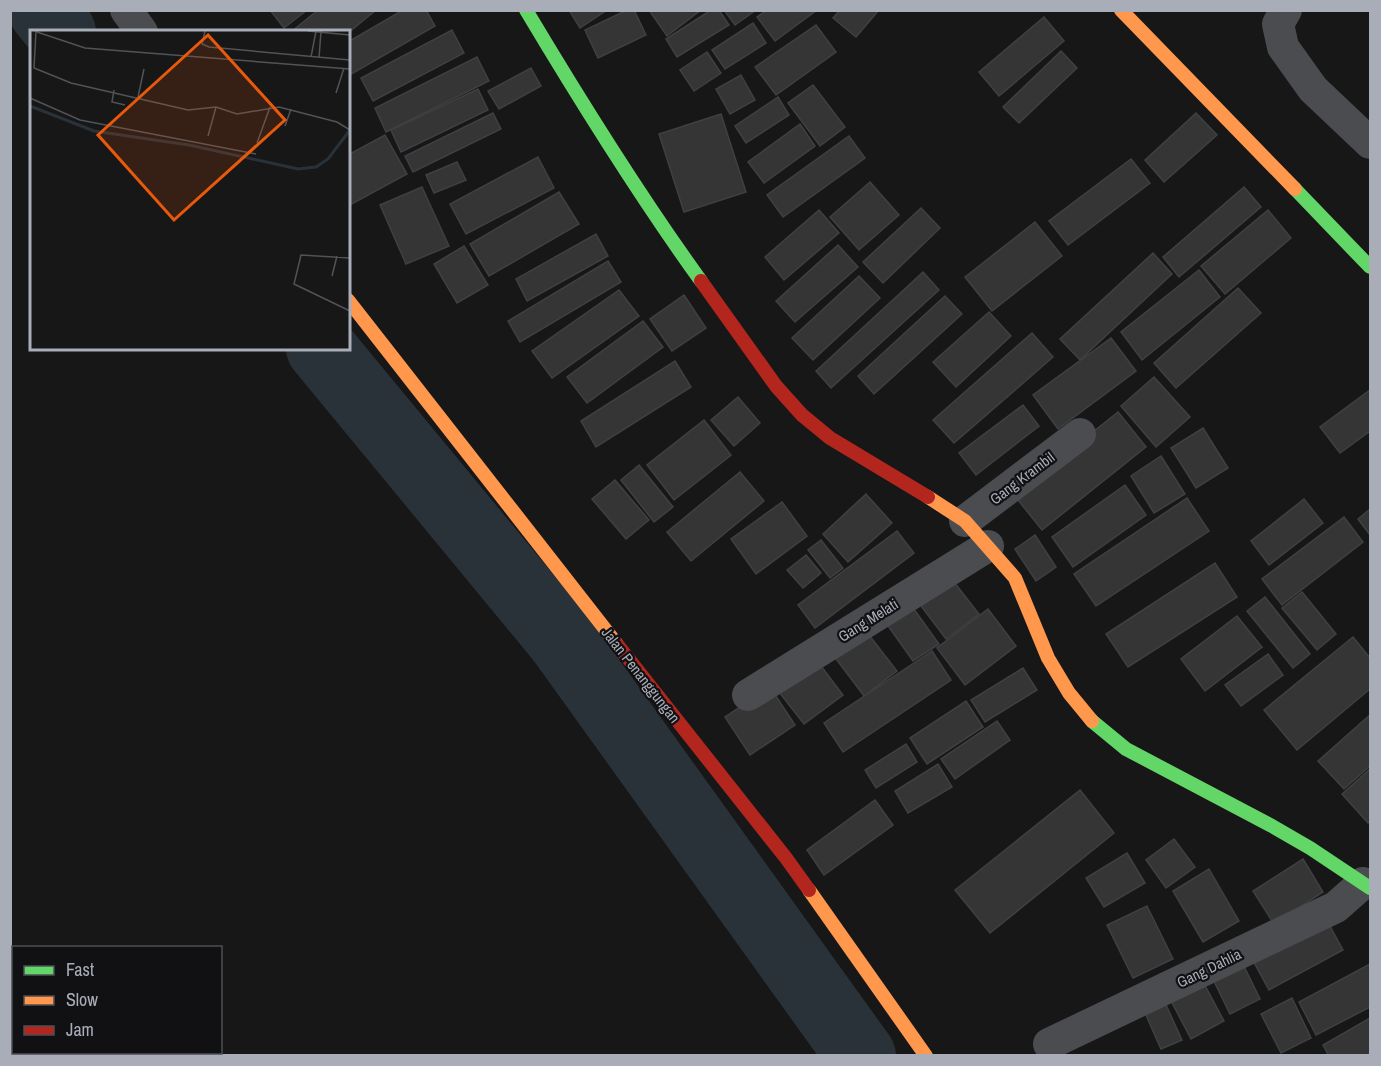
<svg xmlns="http://www.w3.org/2000/svg" width="1381" height="1066" viewBox="0 0 1381 1066" font-family="'Archivo Narrow',sans-serif">
<style>
.lines{fill:none;stroke-linecap:round;stroke-linejoin:round}
.river{stroke:#2a3239;stroke-width:70}
.building{fill:#353536;stroke:#3f4043;stroke-width:1.5}
.street{stroke:#4b4c50;stroke-width:32}
.fast{stroke:#63d668;stroke-width:14}
.slow{stroke:#ff974d;stroke-width:14}
.jam{stroke:#b3261e;stroke-width:14}
.labels{text-anchor:middle;dominant-baseline:central;stroke-width:4.5;stroke-linejoin:round;paint-order:stroke}
.street-label{font-size:15px;fill:#a8adb8;stroke:#111113}
.inset-river{fill:none;stroke:#2a3239;stroke-width:3}
.inset-road{fill:none;stroke:#515357;stroke-width:1.5}
.view{fill:#e8590c;fill-opacity:0.15;stroke:#e8590c;stroke-width:3}
.inset-edge{fill:none;stroke:#a8adb8;stroke-width:3}
</style>
<rect width="100%" height="100%" fill="#171717"/>
<g class="lines">
<!-- river -->
<g class="river">
<path d="M43,10L61,32"/>
<path d="M321,348L562,640L861,1056"/>
</g>
</g>
<!-- building -->
<g class="building">
<path d="M270,10H307L284,28Z"/>
<path d="M318,10H376L348,33L291,32Z"/>
<path d="M403,10H426L435,26L348,76V42Z"/>
<path d="M569,10H607L580,28Z"/>
<path d="M627,10H634L646,35L598,58L585,30Z"/>
<path d="M649,10H701L667,36Z"/>
<path d="M711,10H719L729,25L677,57L666,39Z"/>
<path d="M724,10H756L735,25Z"/>
<path d="M767,10H817L775,41L757,17Z"/>
<path d="M840,10H879L856,37L833,18Z"/>
<path d="M1044,17L1064,41L999,96L979,72Z"/>
<path d="M753,23L766,43L725,69L712,50Z"/>
<path d="M816,25L836,52L776,95L755,67Z"/>
<path d="M452,30L464,53L373,101L361,78Z"/>
<path d="M1061,51L1077,68L1019,123L1003,107Z"/>
<path d="M707,52L721,73L694,91L680,70Z"/>
<path d="M477,57L489,81L386,132L375,108Z"/>
<path d="M531,68L541,86L499,109L488,91Z"/>
<path d="M741,75L755,100L730,114L716,89Z"/>
<path d="M813,85L845,127L820,146L788,103Z"/>
<path d="M478,89L488,110L401,152L391,130Z"/>
<path d="M778,97L789,115L746,143L735,126Z"/>
<path d="M493,113L501,129L413,172L405,156Z"/>
<path d="M1196,113L1217,135L1164,182L1145,160Z"/>
<path d="M721,114L746,192L684,212L659,134Z"/>
<path d="M800,124L815,146L764,183L748,162Z"/>
<path d="M385,135L407,174L348,206V155Z"/>
<path d="M849,136L865,158L783,217L767,195Z"/>
<path d="M538,157L554,188L466,234L450,204Z"/>
<path d="M1131,159L1150,183L1068,245L1049,221Z"/>
<path d="M457,162L466,180L434,193L426,175Z"/>
<path d="M870,182L899,215L859,250L830,217Z"/>
<path d="M422,187L449,246L406,264L380,205Z"/>
<path d="M1244,187L1261,207L1179,277L1163,257Z"/>
<path d="M559,192L579,224L489,276L470,244Z"/>
<path d="M921,208L940,228L883,283L863,262Z"/>
<path d="M819,210L839,233L784,280L765,257Z"/>
<path d="M1268,210L1291,238L1225,294L1201,266Z"/>
<path d="M1035,222L1062,256L992,311L965,277Z"/>
<path d="M596,234L608,256L527,301L516,279Z"/>
<path d="M838,245L858,267L795,322L776,301Z"/>
<path d="M464,246L488,285L457,303L434,264Z"/>
<path d="M1153,253L1172,274L1080,360L1060,339Z"/>
<path d="M608,261L621,282L520,342L508,321Z"/>
<path d="M1199,270L1220,297L1142,360L1121,332Z"/>
<path d="M923,272L939,290L831,388L816,371Z"/>
<path d="M859,276L880,298L813,360L792,338Z"/>
<path d="M1238,288L1261,313L1176,388L1154,363Z"/>
<path d="M619,290L639,316L552,378L532,351Z"/>
<path d="M684,295L706,328L672,351L650,319Z"/>
<path d="M945,296L962,314L874,394L858,376Z"/>
<path d="M989,312L1011,336L956,387L933,362Z"/>
<path d="M643,321L663,347L587,403L567,377Z"/>
<path d="M1032,333L1053,357L954,443L933,420Z"/>
<path d="M1111,338L1136,371L1058,429L1033,395Z"/>
<path d="M675,361L691,387L596,447L581,421Z"/>
<path d="M1154,377L1190,417L1156,447L1121,406Z"/>
<path d="M1370,390V431L1340,453L1320,427Z"/>
<path d="M738,397L760,423L734,446L711,420Z"/>
<path d="M1023,405L1039,426L976,475L959,453Z"/>
<path d="M1118,412L1146,447L1042,530L1014,495Z"/>
<path d="M704,420L731,455L674,500L647,465Z"/>
<path d="M1203,428L1228,468L1196,488L1171,448Z"/>
<path d="M1161,456L1185,494L1154,513L1131,476Z"/>
<path d="M639,465L673,507L654,522L621,480Z"/>
<path d="M740,472L764,501L691,561L667,532Z"/>
<path d="M615,480L649,520L626,539L592,499Z"/>
<path d="M1125,485L1146,515L1073,567L1052,537Z"/>
<path d="M866,494L892,523L848,562L823,534Z"/>
<path d="M1187,498L1209,531L1096,606L1074,574Z"/>
<path d="M1304,499L1323,523L1269,565L1251,541Z"/>
<path d="M782,502L807,536L756,574L731,539Z"/>
<path d="M1370,509V535L1358,519Z"/>
<path d="M1344,517L1363,542L1282,605L1262,579Z"/>
<path d="M897,531L914,553L815,628L798,605Z"/>
<path d="M1035,535L1056,567L1036,581L1015,549Z"/>
<path d="M821,540L843,568L830,578L808,550Z"/>
<path d="M806,555L821,573L803,588L787,570Z"/>
<path d="M1215,563L1237,597L1128,667L1106,634Z"/>
<path d="M947,573L979,614L946,639L915,598Z"/>
<path d="M1302,592L1336,634L1317,650L1282,608Z"/>
<path d="M1265,597L1310,654L1293,668L1247,611Z"/>
<path d="M906,598L939,644L913,661L881,616Z"/>
<path d="M988,609L1016,646L965,685L937,648Z"/>
<path d="M1237,616L1262,647L1205,691L1181,659Z"/>
<path d="M862,626L897,671L864,696L830,651Z"/>
<path d="M1353,637L1370,658V689L1297,750L1264,710Z"/>
<path d="M932,651L951,680L843,752L824,723Z"/>
<path d="M1268,654L1283,675L1241,706L1225,685Z"/>
<path d="M815,658L843,695L804,724L775,687Z"/>
<path d="M1023,668L1037,690L985,722L971,700Z"/>
<path d="M770,687L795,725L750,755L725,717Z"/>
<path d="M966,701L983,727L927,764L910,738Z"/>
<path d="M1370,715V766L1344,789L1318,761Z"/>
<path d="M997,721L1010,740L955,779L941,759Z"/>
<path d="M906,744L917,762L876,788L865,770Z"/>
<path d="M938,764L952,787L908,813L895,791Z"/>
<path d="M1370,769V821L1368,823L1342,794Z"/>
<path d="M1080,790L1114,833L990,933L955,890Z"/>
<path d="M875,800L893,825L824,875L807,850Z"/>
<path d="M1174,839L1195,867L1166,888L1146,860Z"/>
<path d="M1127,853L1145,883L1104,907L1086,878Z"/>
<path d="M1303,859L1323,892L1274,924L1253,891Z"/>
<path d="M1209,869L1239,921L1203,942L1173,891Z"/>
<path d="M1147,906L1173,959L1133,978L1107,925Z"/>
<path d="M1325,917L1343,950L1269,990L1251,957Z"/>
<path d="M1240,958L1260,999L1230,1014L1210,973Z"/>
<path d="M1370,964V1007L1316,1035L1299,1002Z"/>
<path d="M1201,978L1224,1021L1191,1039L1168,995Z"/>
<path d="M1162,996L1182,1040L1161,1049L1141,1004Z"/>
<path d="M1292,998L1311,1038L1281,1053L1261,1014Z"/>
<path d="M1370,1018V1052L1365,1056H1329L1323,1045Z"/>
</g>
<g class="lines">
<!-- street -->
<g class="street">
<path d="M126,10L142,32"/>
<path d="M1286,10L1278,24L1283,47L1313,89L1370,143"/>
<path d="M965,521L1080,434"/>
<path d="M748,695L988,546"/>
<path d="M1049,1044L1336,907L1363,883"/>
</g>
<!-- fast -->
<g class="fast">
<path d="M526,10C581,102 638,194 701,281"/>
<path d="M1295,189L1370,267"/>
<path d="M1092,721L1126,749L1272,826L1310,848L1370,888"/>
</g>
<!-- slow -->
<g class="slow">
<path d="M1121,10L1295,189"/>
<path d="M348,300L616,643"/>
<path d="M928,497L965,521L1015,578L1048,658L1069,693L1092,721"/>
<path d="M809,890L926,1056"/>
</g>
<!-- jam -->
<g class="jam">
<path d="M701,281L776,386L802,415L830,438L928,497"/>
<path d="M616,643L786,858L809,890"/>
</g>
</g>
<g class="labels">
<!-- street labels -->
<g class="street-label">
<text transform="translate(1022 478) rotate(-37)">Gang Krambil</text>
<text transform="translate(868 620) rotate(-32)">Gang Melati</text>
<text transform="translate(641 675) rotate(52)">Jalan Penanggungan</text>
<text transform="translate(1209 968) rotate(-26)">Gang Dahlia</text>
</g>
</g>
<!-- overview -->
<g transform="translate(30 30)">
<rect width="320" height="320" fill="#171717"/>
<path class="inset-river" d="M0,76L64,101L159,115L268,139L286,137L298,129L320,100"/>
<path class="inset-road" d="M6,1L4,38L41,53L158,80L186,77L207,84L249,77L307,92L320,100M175,1L172,14L179,17L320,30M278,1L320,5M7,2L55,18L320,39M281,27L286,1M289,28L291,1M84,60L82,72L95,75M306,63L314,38M108,67L114,39M0,68L50,90L226,124M255,96L261,79M178,106L186,77M227,113L240,77M320,228L271,225L264,254L320,281M302,246L307,226"/>
<path class="view" d="M178,5L255,90L144,190L68,105Z"/>
<rect width="320" height="320" class="inset-edge"/>
</g>
<!-- border -->
<rect width="1381" height="1066" fill="none" stroke="#a8adb8" stroke-width="24"/>
<!-- legend -->
<rect x="12" y="946" width="210" height="108" fill="#111113" stroke="#4d4f55" stroke-width="1.5"/>
<rect x="24" y="966" width="30" height="9" fill="#63d668" stroke="#4d4f55" stroke-width="1.5"/>
<text x="66" y="976" font-size="18" fill="#a8adb8">Fast</text>
<rect x="24" y="996" width="30" height="9" fill="#ff974d" stroke="#4d4f55" stroke-width="1.5"/>
<text x="66" y="1006" font-size="18" fill="#a8adb8">Slow</text>
<rect x="24" y="1026" width="30" height="9" fill="#b3261e" stroke="#4d4f55" stroke-width="1.5"/>
<text x="66" y="1036" font-size="18" fill="#a8adb8">Jam</text>
</svg>
